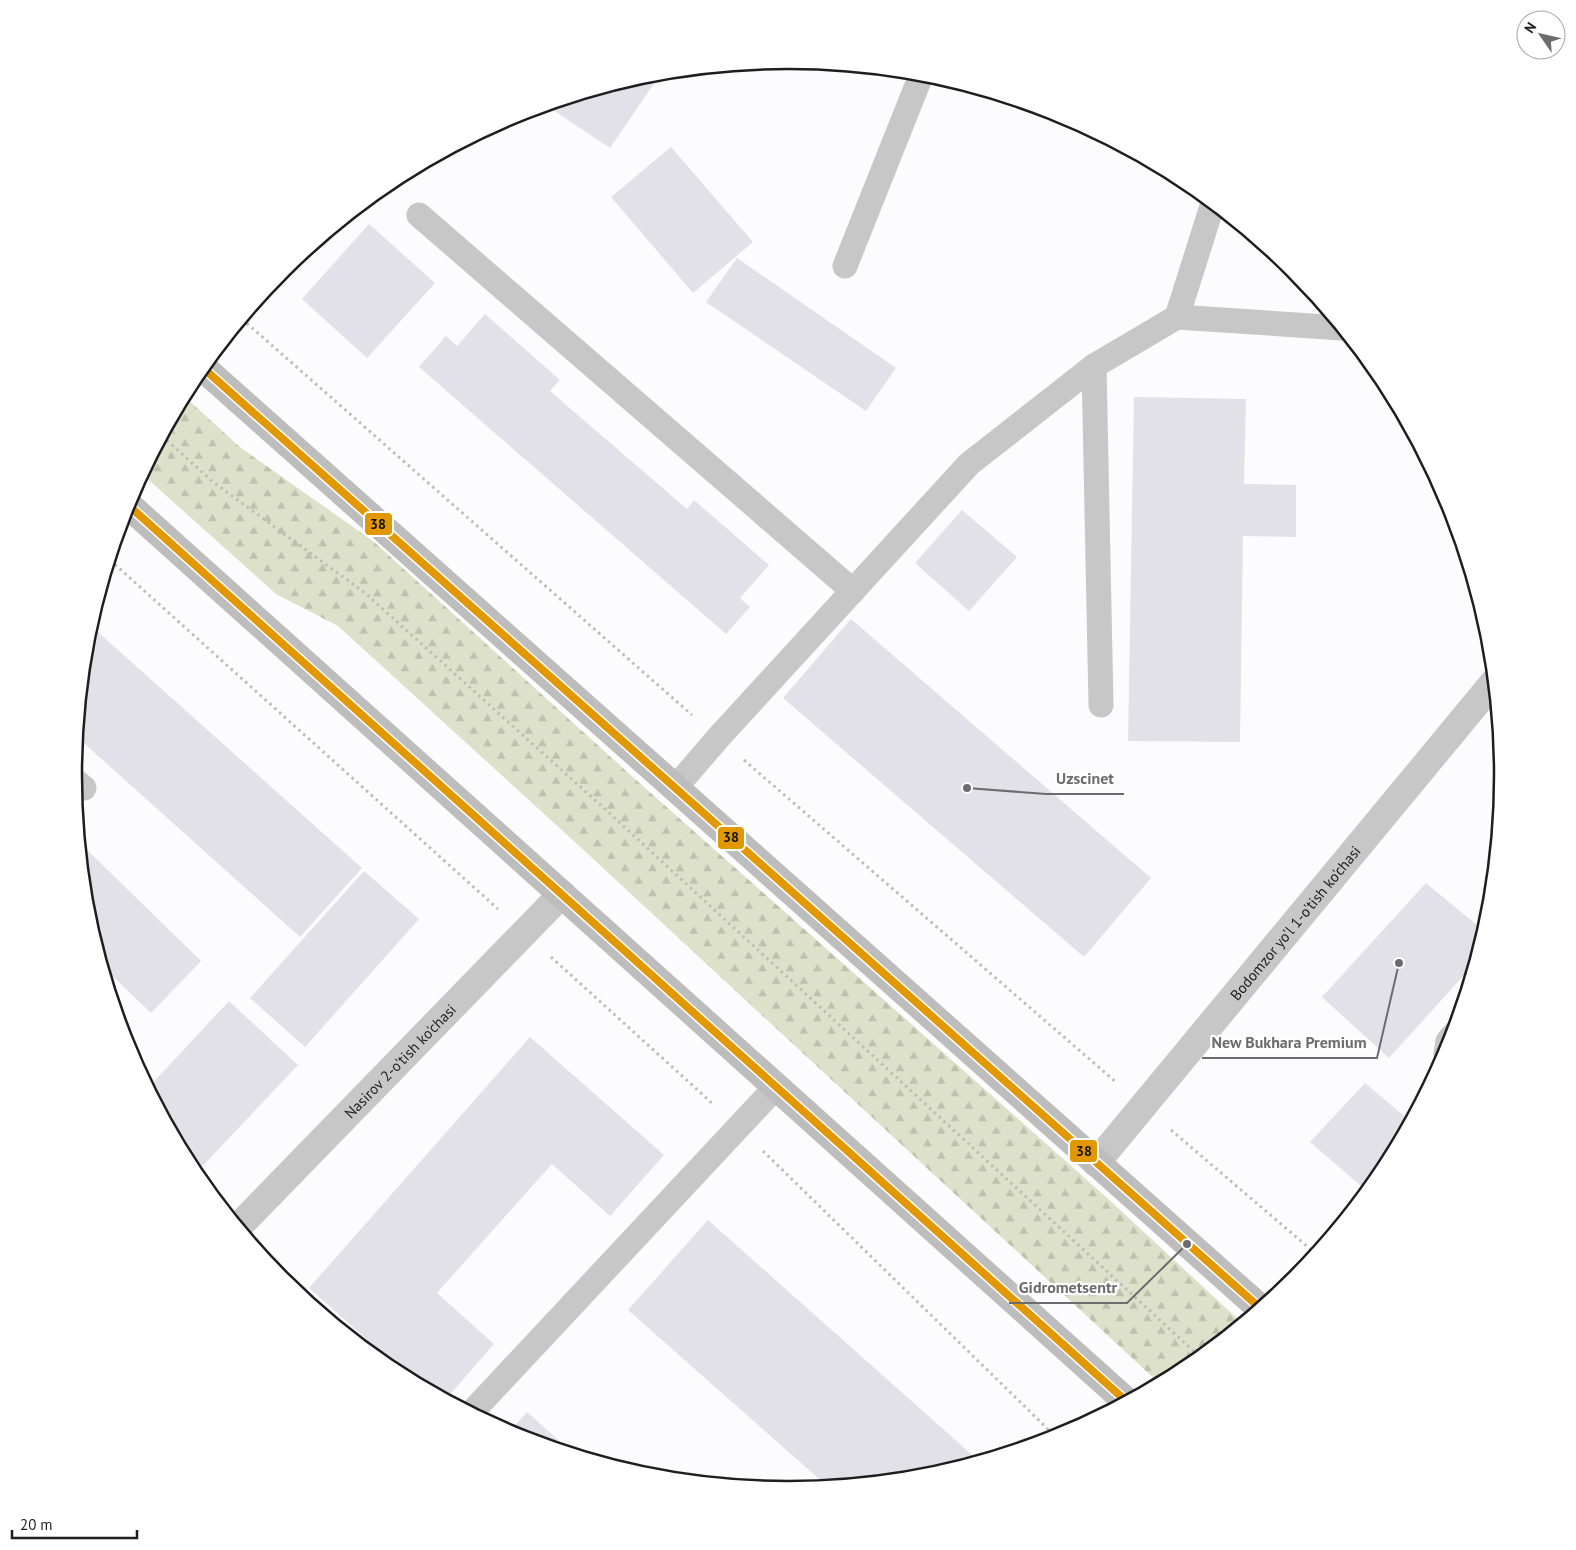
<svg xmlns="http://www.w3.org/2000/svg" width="1576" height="1550" viewBox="0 0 1576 1550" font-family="'PT Sans',sans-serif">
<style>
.forest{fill:url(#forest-firs)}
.building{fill:#e3e1e8}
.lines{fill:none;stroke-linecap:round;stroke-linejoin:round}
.path{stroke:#bdbcbc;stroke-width:3;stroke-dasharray:2.5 4;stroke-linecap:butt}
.service{stroke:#c7c7c7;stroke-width:25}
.minor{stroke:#c7c7c7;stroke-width:28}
.secondary{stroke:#bdbdbd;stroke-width:28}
.bus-1-casing{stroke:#fff;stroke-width:11}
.bus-1{stroke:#e19803;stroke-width:8}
.labels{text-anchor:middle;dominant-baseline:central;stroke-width:4.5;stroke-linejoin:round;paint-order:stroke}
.street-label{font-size:15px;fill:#1e1d1f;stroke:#fff}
.rim{fill:none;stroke:#1e1d1f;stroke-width:2.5}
.leader{fill:none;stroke:#6c6b6d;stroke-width:2}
.callout-dot{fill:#6c6b6d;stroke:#fff;stroke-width:2}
.callout-label{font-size:16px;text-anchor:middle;font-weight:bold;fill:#6c6b6d;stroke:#fff;stroke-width:4.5;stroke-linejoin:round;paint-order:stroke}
.line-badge{stroke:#fff;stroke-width:2}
.pale-badge-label{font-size:14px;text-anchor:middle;font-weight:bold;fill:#111}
</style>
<defs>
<pattern id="forest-firs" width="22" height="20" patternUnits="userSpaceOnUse" patternTransform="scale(1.25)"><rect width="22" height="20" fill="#dee1c9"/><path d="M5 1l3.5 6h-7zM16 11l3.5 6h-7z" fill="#bec1ac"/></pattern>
</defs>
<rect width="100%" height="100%" fill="#fcfbfd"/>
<!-- forest -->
<path class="forest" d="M184,396L241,448L373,541L635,779L1105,1196L1242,1323L1185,1370L1159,1383L576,843L338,626L276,594L142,474Z"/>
<!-- building -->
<g class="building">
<path d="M661,73L610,148L547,106L649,74Z"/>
<path d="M671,147L753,242L693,293L611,197Z"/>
<path d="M369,224L435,283L367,358L302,299Z"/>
<path d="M737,258L896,368L866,411L706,302Z"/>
<path d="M485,314L560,380L550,391L687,509L694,500L769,565L740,598L750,607L726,634L419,367L446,336L457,346Z"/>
<path d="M1134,397L1246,399L1244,484L1296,485V537L1243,536L1240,742L1128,741Z"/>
<path d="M962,510L1017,557L969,611L915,563Z"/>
<path d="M851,619L1151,878L1084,957L783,698Z"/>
<path d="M90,625L362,868L300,937L77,737L87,635Z"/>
<path d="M80,843L201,961L151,1013L102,966L87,914Z"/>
<path d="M364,871L419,919L305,1047L250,998Z"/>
<path d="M1426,883L1484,931L1475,963L1389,1058L1322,997Z"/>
<path d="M229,1001L298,1065L195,1174L148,1088Z"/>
<path d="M530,1037L664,1155L610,1216L552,1164L437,1293L494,1344L446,1399L416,1383L309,1288Z"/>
<path d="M1365,1083L1410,1121L1382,1172L1367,1191L1310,1142Z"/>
<path d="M708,1220L979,1461L927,1476L827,1486L628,1310Z"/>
<path d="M527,1412L574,1454L514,1435L509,1432Z"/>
</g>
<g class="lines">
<!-- path -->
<g class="path">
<path d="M242,319L692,715"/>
<path d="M162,436L213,482L365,593L606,810L1200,1357"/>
<path d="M110,560L498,909"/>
<path d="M744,760L1117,1083"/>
<path d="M551,957L713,1104"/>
<path d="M1171,1130L1316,1254"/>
<path d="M763,1151L1056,1437"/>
</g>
<!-- service -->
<g class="service">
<path d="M419,215L853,591"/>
<path d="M845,266L922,73"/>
<path d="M1177,317L1342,328"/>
<path d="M1094,366L1101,705"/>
<path d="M73,779L84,788"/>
<path d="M675,788L718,738L969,464L1094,366L1177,317L1213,203"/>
<path d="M1446,1054L1448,1041L1453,1035"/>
<path d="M471,1413L776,1087"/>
</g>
<!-- minor -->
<g class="minor">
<path id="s1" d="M1096,1163L1494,682"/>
<path id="s2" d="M238,1227L562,894"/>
</g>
<!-- secondary -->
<g class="secondary">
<path d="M202,367L1260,1308"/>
<path d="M127,504L1126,1401"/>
</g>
<defs>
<g id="bus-1">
<path d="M202,367L1260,1308"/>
<path d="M127,504L1126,1401"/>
</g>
</defs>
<!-- bus-1 casing -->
<use href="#bus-1" class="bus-1-casing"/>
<!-- bus-1 -->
<use href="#bus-1" class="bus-1"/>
</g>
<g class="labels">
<!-- street labels -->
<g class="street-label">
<text stroke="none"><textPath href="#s1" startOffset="312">Bodomzor yo'l 1-o'tish ko'chasi</textPath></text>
<text stroke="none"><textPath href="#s2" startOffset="232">Nasirov 2-o'tish ko'chasi</textPath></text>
</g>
</g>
<!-- crop -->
<path d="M0 0H1576V1550H0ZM82 775a706 706 0 1 1 1412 0a706 706 0 1 1-1412 0Z" fill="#fff" fill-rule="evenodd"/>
<path class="rim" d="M82 775a706 706 0 1 1 1412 0a706 706 0 1 1-1412 0Z"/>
<!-- callouts -->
<path class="leader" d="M967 788L1046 794H1124M1399 963L1377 1058H1202M1187 1244L1127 1303H1009"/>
<g class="callout-dot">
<circle cx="967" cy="788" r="5"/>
<circle cx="1399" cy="963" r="5"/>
<circle cx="1187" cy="1244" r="5"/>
</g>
<g class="callout-label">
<text x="1085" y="784">Uzscinet</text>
<text x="1289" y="1048">New Bukhara Premium</text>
<text x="1068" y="1293">Gidrometsentr</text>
</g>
<g class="line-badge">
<rect x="364" y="512" width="29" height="24" rx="5" fill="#e19803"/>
<rect x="717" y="826" width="28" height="24" rx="5" fill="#e19803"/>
<rect x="1069" y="1139" width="29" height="24" rx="5" fill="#e19803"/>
</g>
<g class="pale-badge-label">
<text x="378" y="529">38</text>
<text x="731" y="842">38</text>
<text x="1084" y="1156">38</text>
</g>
<!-- north arrow -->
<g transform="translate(1541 35) rotate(304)"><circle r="24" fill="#ffffff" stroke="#a5a5a5"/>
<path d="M0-4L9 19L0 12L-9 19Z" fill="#6c6b6d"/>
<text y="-8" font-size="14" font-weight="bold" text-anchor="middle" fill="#1e1d1f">N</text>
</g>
<!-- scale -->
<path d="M12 1530v8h125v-8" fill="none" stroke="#1e1d1f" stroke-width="2.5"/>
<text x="20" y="1530" font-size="15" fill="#1e1d1f" stroke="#ffffff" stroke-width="4" paint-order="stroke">20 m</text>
</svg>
